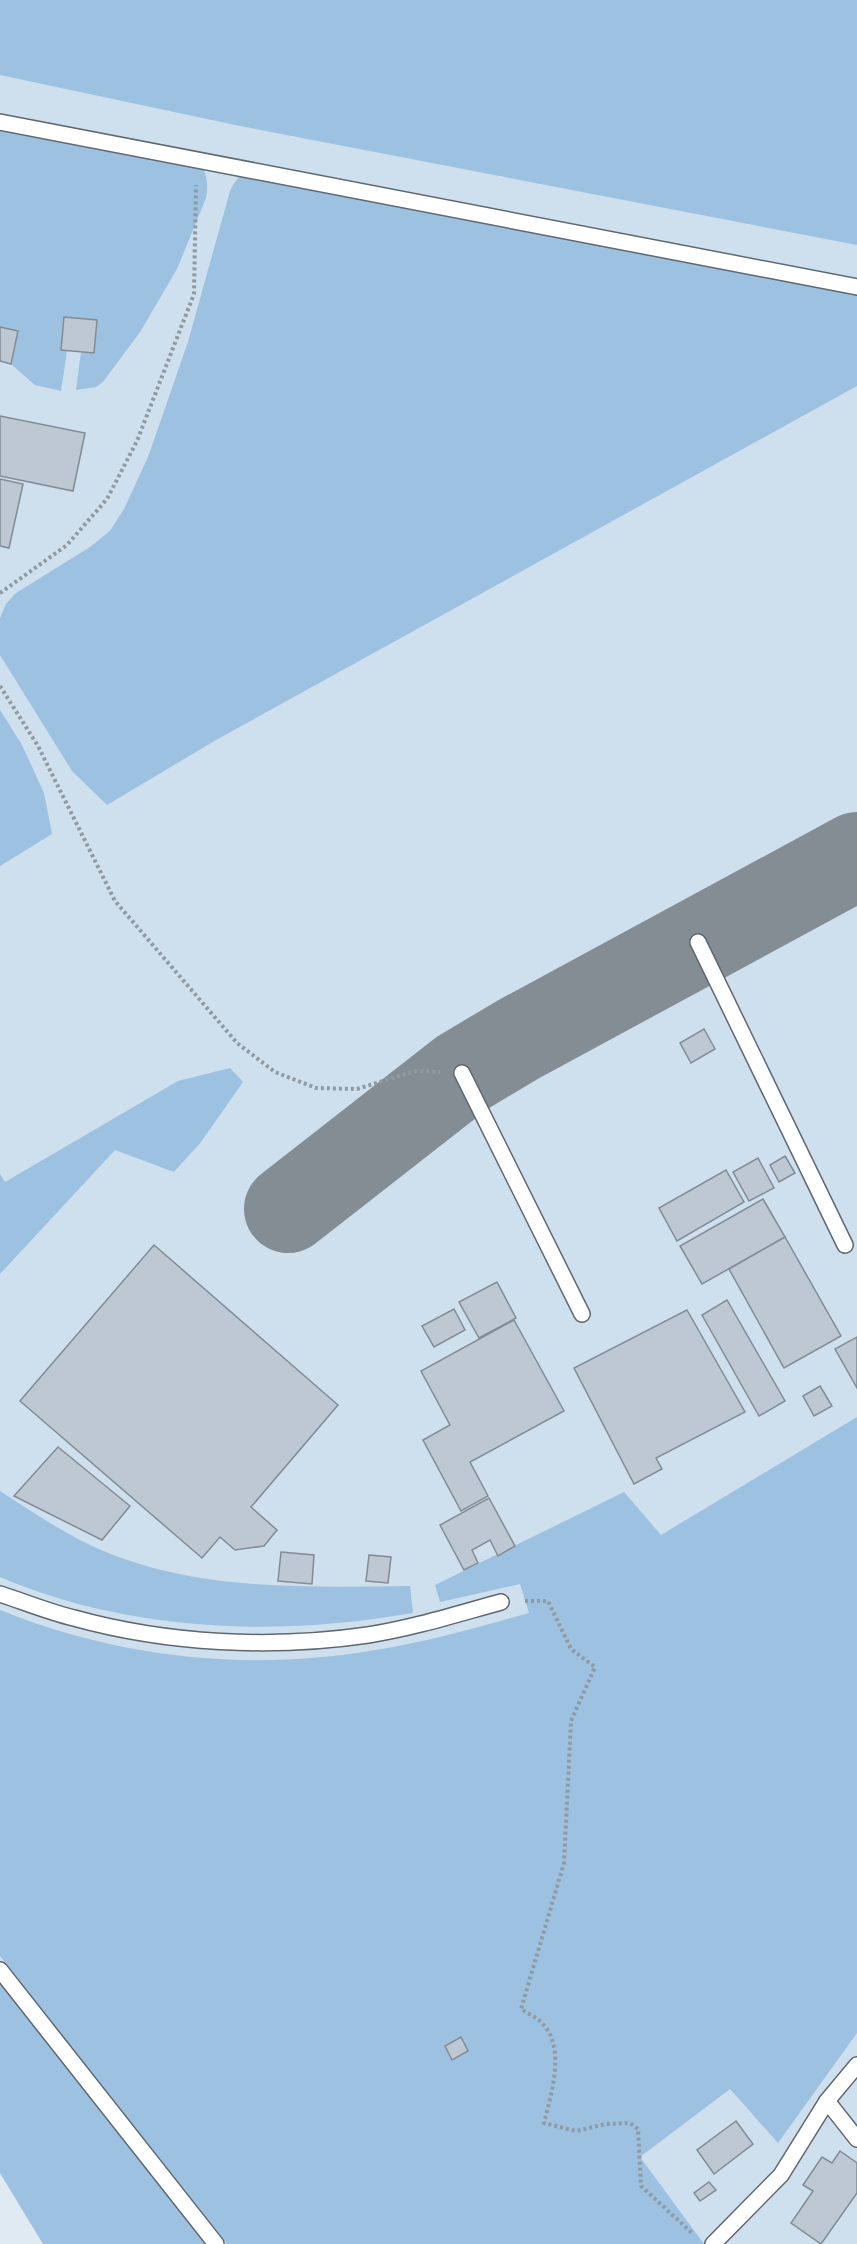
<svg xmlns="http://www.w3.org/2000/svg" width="857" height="2244" viewBox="0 0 857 2244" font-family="Poppins,sans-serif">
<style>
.built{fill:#cedfee}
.green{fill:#9dc1e0}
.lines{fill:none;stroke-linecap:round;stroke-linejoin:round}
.taxiway{stroke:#858d94;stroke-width:88}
.building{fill:#bec8d2;stroke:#828c95;stroke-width:1.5}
.service-casing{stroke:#5f6870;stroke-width:18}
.path{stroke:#919aa1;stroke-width:4;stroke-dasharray:3 3;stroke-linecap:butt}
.service{stroke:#fff;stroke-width:15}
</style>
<rect width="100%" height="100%" fill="#dfeaf3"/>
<!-- built -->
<path class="built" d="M0,0H857V2244H43L0,2173Z"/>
<!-- green -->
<g class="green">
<path d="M0,0H857V245L240,126L0,75Z"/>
<path d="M0,115L189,152C204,164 210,178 206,198L177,269L140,332L103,382L96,387L76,390L81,352L94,353L97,320L61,350L67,351L61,391L35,385L11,364L18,331L0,327Z"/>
<path d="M273,166L857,283V386L216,740L107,805L72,771L0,655V618L6,604L16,593L90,547L110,531L124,509L148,457L188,342L230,191C240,170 250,167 273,166Z"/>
<path d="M0,710L22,745L44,793L52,834L0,866Z"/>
<path d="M230,1068L243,1082L201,1142L174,1172L115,1150L0,1274V1174L5,1182L178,1081Z"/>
<path d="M857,1417V2033L778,2143L730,2089L640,2157L704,2244H227L0,1956V1610C119,1658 248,1672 375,1650C427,1642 478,1627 529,1613L520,1584L440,1602L435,1585L624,1492L661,1535Z"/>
<path d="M0,1491C29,1510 59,1530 90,1545C190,1592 302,1587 410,1586L413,1613C276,1637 129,1632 0,1577Z"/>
<path d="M0,1983L124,2137L205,2244H43L0,2173Z"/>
</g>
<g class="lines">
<!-- taxiway -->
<path class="taxiway" d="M288,1209L462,1073L519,1039L857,856"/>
</g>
<!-- building -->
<g class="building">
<path d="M64,317L97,320L94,353L61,350Z"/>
<path d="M0,327L18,331L11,364L0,361Z"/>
<path d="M0,416L85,433L73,491L0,476Z"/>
<path d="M0,479L23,484L9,548L0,546Z"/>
<path d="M704,1029L715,1049L691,1063L680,1043Z"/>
<path d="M785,1156L795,1173L779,1182L770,1165Z"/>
<path d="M758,1158L774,1188L749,1201L733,1172Z"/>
<path d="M726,1170L744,1202L677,1241L659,1208Z"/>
<path d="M763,1199L785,1237L702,1284L680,1246Z"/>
<path d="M785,1237L841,1336L784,1368L729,1269Z"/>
<path d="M154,1245L338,1405L251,1507L277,1530L264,1546L235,1550L220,1537L202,1558L20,1401Z"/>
<path d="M497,1282L516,1318L479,1338L459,1302Z"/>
<path d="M727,1300L785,1401L759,1416L702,1315Z"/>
<path d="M454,1309L465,1330L434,1347L422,1326Z"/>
<path d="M687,1310L745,1412L656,1458L662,1469L634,1484L574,1368Z"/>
<path d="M514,1320L564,1411L470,1462L488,1496L461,1511L423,1440L450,1425L421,1371Z"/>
<path d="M857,1337V1388L835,1349Z"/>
<path d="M820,1386L832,1406L814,1416L803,1396Z"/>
<path d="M58,1447L130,1506L102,1540L14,1496Z"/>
<path d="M489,1498L515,1546L498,1556L490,1540L472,1550L478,1563L464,1570L440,1525Z"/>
<path d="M281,1552L314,1555L312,1584L278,1581Z"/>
<path d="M369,1555L391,1557L388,1583L366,1581Z"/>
<path d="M461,2037L468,2051L452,2060L445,2046Z"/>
<path d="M736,2121L753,2144L714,2174L697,2150Z"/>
<path d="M840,2151L857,2163V2193L821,2244L791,2223L813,2191L803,2185L822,2157L832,2163Z"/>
<path d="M709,2182L716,2190L700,2201L694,2193Z"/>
</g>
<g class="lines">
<defs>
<g id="service">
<path d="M0,122L857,287"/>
<path d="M698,942L845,1245"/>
<path d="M462,1073L582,1314"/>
<path d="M0,1594C25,1602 49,1612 74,1618C168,1644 272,1649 368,1635C413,1628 457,1614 501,1602"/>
<path d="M0,1970L216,2244"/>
<path d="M827,2101L857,2139"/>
<path d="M713,2244L781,2175L827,2101L857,2065"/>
</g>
</defs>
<!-- service casing -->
<use href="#service" class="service-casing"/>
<!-- path -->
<g class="path">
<path d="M0,593L67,545L107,499L137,441L194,294L196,185"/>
<path d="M0,686L38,746L115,901L237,1043L275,1072L316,1088L357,1089L416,1071L440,1072"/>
<path d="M525,1601H548L571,1649L595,1667L571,1721L564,1863L521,2009C527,2013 536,2017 541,2022C567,2047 551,2094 544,2123L576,2131L606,2124L630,2123L638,2129L641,2186L692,2233"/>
</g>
<!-- service -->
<use href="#service" class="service"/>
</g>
</svg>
